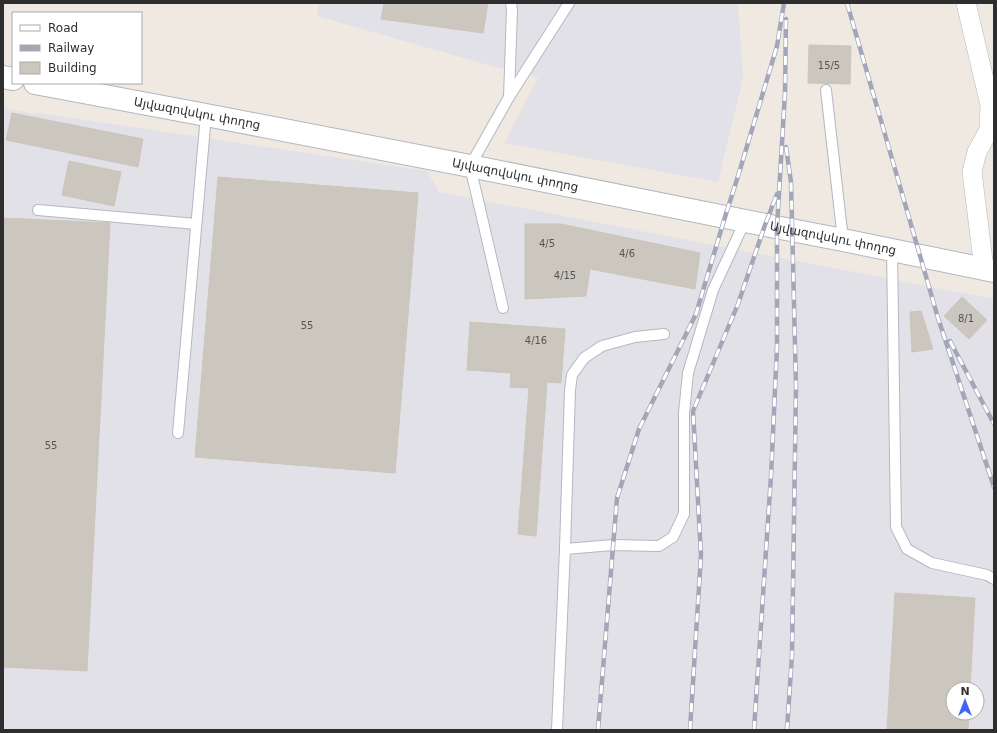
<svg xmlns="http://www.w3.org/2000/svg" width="997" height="733" viewBox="0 0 997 733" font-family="'DejaVu Sans','Noto Sans Armenian',sans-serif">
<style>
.industrial{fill:#e3e1e8;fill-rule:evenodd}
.building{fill:#cbc7bf;stroke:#cbc5ba}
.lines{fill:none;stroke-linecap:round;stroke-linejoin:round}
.lane-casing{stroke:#b4b7c1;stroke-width:12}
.street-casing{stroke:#b4b7c1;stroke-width:20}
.secondary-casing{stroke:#b4b7c1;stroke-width:24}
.lane{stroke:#fff;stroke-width:10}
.street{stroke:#fff;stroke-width:19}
.secondary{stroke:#fff;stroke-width:22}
.rail-casing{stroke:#a3a6b8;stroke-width:4.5}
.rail{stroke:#fff;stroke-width:3;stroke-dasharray:9;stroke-linecap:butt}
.labels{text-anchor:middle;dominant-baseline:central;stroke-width:3;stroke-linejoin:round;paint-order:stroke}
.number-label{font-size:10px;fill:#555452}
.street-label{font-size:12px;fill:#2e2e2e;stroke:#fff}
</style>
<rect width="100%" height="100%" fill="#efe9e1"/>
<!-- industrial -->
<g class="industrial">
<path d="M319,3H738L743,78L718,182L504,143L538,78L481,63L317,16Z"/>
<path d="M3,108L34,114L39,113L427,171L439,192L994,299V730H3ZM953,689H977V713H953Z"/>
</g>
<!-- building -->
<g class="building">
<path d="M384,3H488L483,33L381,19Z"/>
<path d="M809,45L851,46L850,84L808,83Z"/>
<path d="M12,113L143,139L138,167L6,140Z"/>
<path d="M69,161L121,172L114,206L62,195Z"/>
<path d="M218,177L418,193L395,473L195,457Z"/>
<path d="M3,218L110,223L87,671L3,667Z"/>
<path d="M525,224H561L700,253L695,289L590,269L586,296L525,299Z"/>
<path d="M962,297L987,320L969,339L944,316Z"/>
<path d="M921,311L933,349L912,352L910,312Z"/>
<path d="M470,322L565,329L561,383L547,382L536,536L518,534L529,388L510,387L511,373L467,370Z"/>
<path d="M895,593L975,598L970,689H953V713H969L968,730H887Z"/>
</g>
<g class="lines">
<defs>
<g id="lane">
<path d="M826,90L843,240"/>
<path d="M509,97L512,10L511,3"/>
<path d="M38,210L196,224"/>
<path d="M892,249L896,527L907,549L932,563L987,575L994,579"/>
<path d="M503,308L470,166L509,97L569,3"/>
<path d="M178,433L206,115"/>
<path d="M565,549L570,390L572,375L584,358L602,346L635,337L664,334"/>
<path d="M557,730L565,549L613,545L659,546L673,537L684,514V413L688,373L713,290L745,221"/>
</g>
<path id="street" d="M966,3L990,105L989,130L977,152L972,172L984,269"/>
<g id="secondary">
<path d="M3,77L13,79"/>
<path id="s1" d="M35,83L206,115L470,166L765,225L843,240L994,271"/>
</g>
</defs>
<!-- lane casing -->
<use href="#lane" class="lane-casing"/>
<!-- street casing -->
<use href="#street" class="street-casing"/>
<!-- secondary casing -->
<use href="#secondary" class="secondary-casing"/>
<!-- lane -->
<use href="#lane" class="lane"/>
<!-- street -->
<use href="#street" class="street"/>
<!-- secondary -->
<use href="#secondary" class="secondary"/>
<defs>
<g id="rail">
<path d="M847,3L938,318L994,487"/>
<path d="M786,147L791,182L796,386L792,655L787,730"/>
<path d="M950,341L994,424"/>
<path d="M598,730L617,498L639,429L696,314L725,217L739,173L777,46L784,3"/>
<path d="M690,730L701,555L693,411L738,304L765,225L777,194"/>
<path d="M754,730L771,476L777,347V227L783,126L785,93L786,19"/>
</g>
</defs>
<!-- rail casing -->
<use href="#rail" class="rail-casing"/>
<!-- rail -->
<use href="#rail" class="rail"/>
</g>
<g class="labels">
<!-- number labels -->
<g class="number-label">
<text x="829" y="65">15/5</text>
<text x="547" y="243">4/5</text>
<text x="627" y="253">4/6</text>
<text x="565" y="275">4/15</text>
<text x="966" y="318">8/1</text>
<text x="307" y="325">55</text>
<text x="536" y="340">4/16</text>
<text x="51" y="445">55</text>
</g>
<!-- street labels -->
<g class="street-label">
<text stroke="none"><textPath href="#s1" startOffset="165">Այվազովսկու փողոց</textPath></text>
<text stroke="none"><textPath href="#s1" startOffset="489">Այվազովսկու փողոց</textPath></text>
<text stroke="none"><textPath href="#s1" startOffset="813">Այվազովսկու փողոց</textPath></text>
</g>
</g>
<!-- border -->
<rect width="997" height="733" fill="none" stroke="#2e2e2e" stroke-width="8"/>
<!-- legend -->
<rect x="12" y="12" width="130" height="72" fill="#ffffff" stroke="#ababab"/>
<rect x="20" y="25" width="20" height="6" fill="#ffffff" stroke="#ababab"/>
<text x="48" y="32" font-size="12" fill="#2e2e2e">Road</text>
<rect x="20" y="45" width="20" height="6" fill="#a3a6b8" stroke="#ababab"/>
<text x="48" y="52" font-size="12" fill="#2e2e2e">Railway</text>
<rect x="20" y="62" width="20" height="12" fill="#cbc7bf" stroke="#ababab"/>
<text x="48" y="72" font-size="12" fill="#2e2e2e">Building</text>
<!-- north arrow -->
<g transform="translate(965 701)"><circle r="19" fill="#ffffff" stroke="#ababab"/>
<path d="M0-3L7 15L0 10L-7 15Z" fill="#4264fb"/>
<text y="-6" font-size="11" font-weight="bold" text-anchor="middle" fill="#2e2e2e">N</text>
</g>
</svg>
